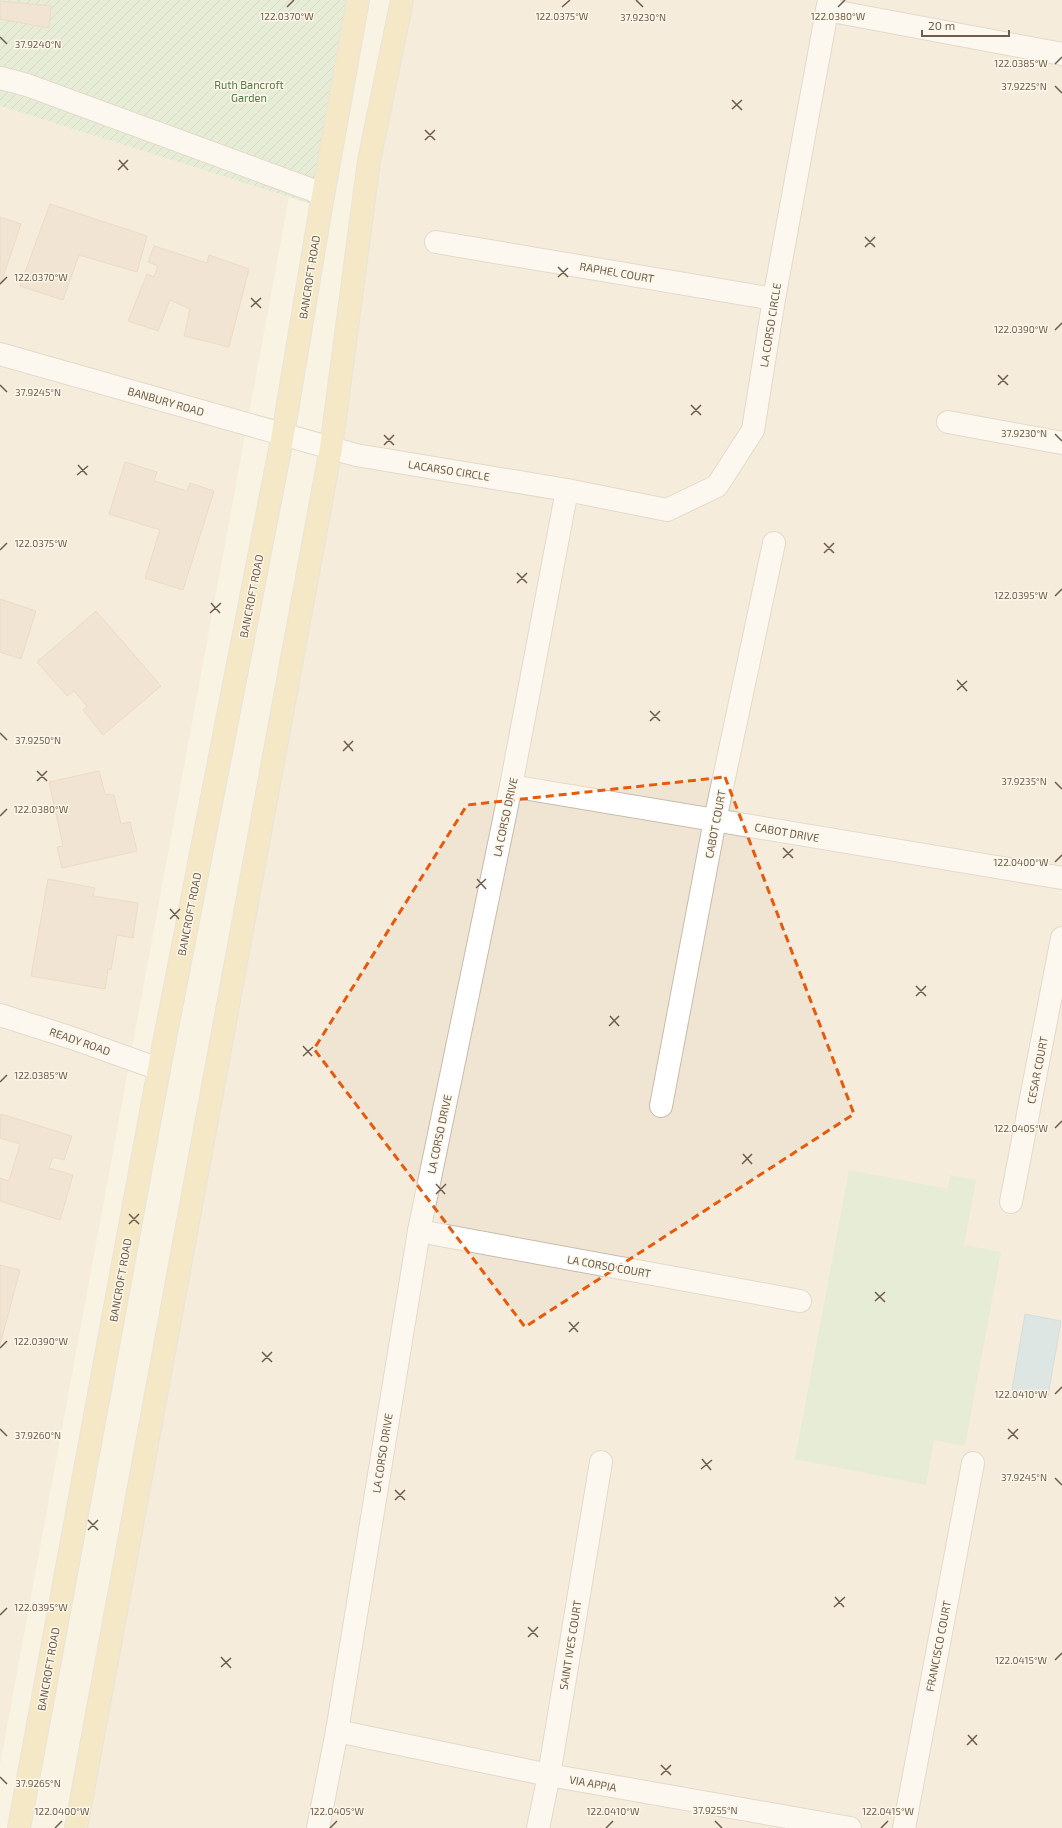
<svg xmlns="http://www.w3.org/2000/svg" width="1062" height="1828" viewBox="0 0 1062 1828" font-family="'Exo 2',sans-serif">
<style>
.residential{fill:#f0e5d3}
.grass{fill:#cfe5c5}
.garden{fill:url(#garden-furrows)}
.water{fill:#bbd7e0;stroke:#a3c5d1}
.building{fill:#e8d3bd;stroke:#dcbda1}
.lines{fill:none;stroke-linecap:round;stroke-linejoin:round}
.minor-casing{stroke:#c8bbac;stroke-width:24}
.major-casing{stroke:#d6d1cd;stroke-width:24}
.minor{stroke:#fff;stroke-width:22}
.major{stroke:#f0dba4;stroke-width:22}
.marked{fill:none;stroke:#e8590c;stroke-width:3;stroke-dasharray:8 5;stroke-linejoin:round}
.ticks{fill:none;stroke:#6e5c4d;stroke-width:1.5}
.labels{text-anchor:middle;dominant-baseline:central;stroke-width:3;stroke-linejoin:round;paint-order:stroke}
.park-label{font-size:11px;fill:#537949;stroke:#fdf7ea}
.street-label{font-size:11px;fill:#6e5c4d;stroke:#fdf7ea}
.ticks-label{font-size:10px;text-anchor:middle;fill:#6e5c4d;stroke:#fdf7ea;stroke-width:3;stroke-linejoin:round;paint-order:stroke}
</style>
<defs>
<pattern id="garden-furrows" width="10" height="10" patternUnits="userSpaceOnUse"><rect width="10" height="10" fill="#cfe5c5"/><path d="M-1 1l2-2M0 10L10 0M9 11l2-2" fill="none" stroke="#acbda2"/></pattern>
</defs>
<rect width="100%" height="100%" fill="#f9f3e4"/>
<!-- residential -->
<g class="residential">
<path d="M402,0H1062V1828H75Z"/>
<path d="M0,106L289,197L0,1765Z"/>
</g>
<!-- grass -->
<path class="grass" d="M849,1170L948,1189L950,1175L976,1180L964,1245L1001,1252L965,1446L934,1440L926,1485L795,1459Z"/>
<!-- garden -->
<path class="garden" d="M0,0H358L321,207L0,106Z"/>
<!-- water -->
<path class="water" d="M1025,1314L1061,1321L1048,1396L1012,1390Z"/>
<!-- building -->
<g class="building">
<path d="M0,1L51,6L49,28L0,19Z"/>
<path d="M50,204L147,236L137,272L79,255L63,300L20,286Z"/>
<path d="M0,217L21,224L0,286Z"/>
<path d="M154,246L207,263L209,255L249,269L229,347L184,336L190,309L170,300L158,331L128,321L147,274L154,277L158,266L148,262Z"/>
<path d="M125,462L157,472L154,481L187,491L190,483L214,491L183,590L145,578L160,530L109,514Z"/>
<path d="M0,599L36,611L21,659L0,652Z"/>
<path d="M96,611L161,686L103,735L83,710L87,706L74,691L67,696L37,662Z"/>
<path d="M99,771L105,794L114,795L121,824L130,822L137,851L62,868L57,847L63,846L49,782Z"/>
<path d="M48,879L95,888L93,896L138,903L133,938L117,935L111,970L108,969L105,989L31,976Z"/>
<path d="M1,1114L72,1136L64,1160L53,1157L49,1168L73,1175L60,1220L0,1201V1178L9,1181L20,1144L0,1138Z"/>
<path d="M0,1265L20,1270L0,1345Z"/>
</g>
<g class="lines">
<defs>
<g id="minor">
<path d="M827,10L1062,54"/>
<path d="M0,78L27,85L323,194"/>
<path d="M436,242L774,299"/>
<path d="M0,354L356,455L567,490L667,510L717,486L753,430L774,299L829,0"/>
<path d="M948,422L1062,443"/>
<path d="M511,786L1062,878"/>
<path d="M0,1015L72,1038L159,1069"/>
<path d="M661,1106L715,820L774,543"/>
<path d="M1011,1202L1062,938"/>
<path d="M419,1231L800,1301"/>
<path d="M337,1731L549,1775L850,1828"/>
<path d="M318,1828L337,1731L419,1231L511,786L567,490"/>
<path d="M538,1828L549,1775L601,1462"/>
<path d="M904,1828L973,1463"/>
</g>
<g id="major">
<path d="M19,1828L159,1069L283,434L321,207L358,0"/>
<path d="M76,1828L331,448L369,161L402,0"/>
</g>
</defs>
<!-- minor casing -->
<use href="#minor" class="minor-casing"/>
<!-- major casing -->
<use href="#major" class="major-casing"/>
<!-- minor -->
<use href="#minor" class="minor"/>
<!-- major -->
<use href="#major" class="major"/>
</g>
<!-- marked area -->
<path d="M0 0H1062V1828H0ZM725,777L854,1114L525,1327L314,1049L467,805Z" fill="#f9f3e4" fill-opacity=".55" fill-rule="evenodd"/>
<path class="marked" d="M725,777L854,1114L525,1327L314,1049L467,805Z"/>
<!-- ticks -->
<path class="ticks" d="M636,0L643,7M287,7L294,0M562,7L570,0M838,7L845,0M0,37L7,44M1055,64L1062,57M1055,86L1062,93M732,100L742,110M732,109L742,100M425,130L435,140M425,140L435,130M119,160L128,170M118,170L128,160M865,237L875,247M865,247L875,237M558,267L568,277M558,277L568,268M0,284L7,277M251,298L261,308M251,307L261,298M1055,330L1062,323M998,375L1008,385M0,385L7,392M998,385L1008,375M691,405L701,415M691,415L701,405M1055,434L1062,441M384,435L394,445M384,445L394,435M78,465L87,475M77,475L88,466M824,543L834,553M0,550L7,543M824,553L834,543M517,573L527,583M517,583L527,573M1055,596L1062,589M211,603L220,613M210,613L221,603M957,680L967,691M957,690L967,681M650,711L660,721M650,721L660,711M0,733L7,740M344,741L353,751M343,751L353,741M37,771L47,781M37,781L47,771M1055,782L1062,789M0,816L7,809M783,848L793,858M783,858L793,849M1055,862L1062,855M477,879L486,889M476,888L486,879M170,909L179,919M170,919L180,909M916,986L926,996M916,996L926,986M610,1016L619,1026M609,1026L619,1016M303,1046L312,1056M303,1056L313,1047M0,1082L7,1075M1055,1128L1062,1121M743,1154L752,1164M742,1164L752,1154M436,1184L445,1194M436,1194L446,1184M129,1214L139,1224M129,1224L139,1214M875,1292L885,1302M875,1301L885,1292M569,1322L578,1332M569,1332L579,1322M0,1348L7,1341M262,1352L272,1362M262,1362L272,1352M1055,1394L1062,1387M0,1429L7,1436M1008,1429L1018,1439M1008,1439L1018,1429M702,1459L711,1470M701,1469L712,1460M1055,1478L1062,1485M395,1490L405,1500M395,1500L405,1490M88,1520L98,1530M88,1530L98,1520M835,1597L844,1607M834,1607L845,1597M0,1615L7,1608M528,1627L538,1637M528,1637L538,1627M221,1657L231,1668M1055,1660L1062,1653M221,1667L231,1658M968,1735L977,1745M967,1745L977,1735M661,1765L671,1775M661,1775L671,1765M0,1777L7,1784M715,1821L722,1828M55,1828L62,1821M330,1828L337,1821M606,1828L613,1821M881,1828L888,1821"/>
<g class="labels">
<!-- park labels -->
<g class="park-label">
<text x="249" y="84">Ruth Bancroft<tspan x="249" dy="13">Garden</tspan></text>
</g>
<!-- street labels -->
<g class="street-label">
<text transform="translate(617 272) rotate(10)">RAPHEL COURT</text>
<text transform="translate(309 277) rotate(-81)">BANCROFT ROAD</text>
<text transform="translate(770 325) rotate(-81)">LA CORSO CIRCLE</text>
<text transform="translate(166 401) rotate(16)">BANBURY ROAD</text>
<text transform="translate(449 470) rotate(9)">LACARSO CIRCLE</text>
<text transform="translate(251 596) rotate(-79)">BANCROFT ROAD</text>
<text transform="translate(505 817) rotate(-78)">LA CORSO DRIVE</text>
<text transform="translate(715 824) rotate(-79)">CABOT COURT</text>
<text transform="translate(787 832) rotate(10)">CABOT DRIVE</text>
<text transform="translate(189 914) rotate(-79)">BANCROFT ROAD</text>
<text transform="translate(80 1041) rotate(19)">READY ROAD</text>
<text transform="translate(1037 1070) rotate(-79)">CESAR COURT</text>
<text transform="translate(439 1134) rotate(-78)">LA CORSO DRIVE</text>
<text transform="translate(609 1266) rotate(10)">LA CORSO COURT</text>
<text transform="translate(120 1280) rotate(-80)">BANCROFT ROAD</text>
<text transform="translate(382 1453) rotate(-81)">LA CORSO DRIVE</text>
<text transform="translate(570 1645) rotate(-81)">SAINT IVES COURT</text>
<text transform="translate(938 1646) rotate(-79)">FRANCISCO COURT</text>
<text transform="translate(48 1669) rotate(-80)">BANCROFT ROAD</text>
<text transform="translate(593 1783) rotate(10)">VIA APPIA</text>
</g>
</g>
<g class="ticks-label">
<text x="287" y="20">122.0370°W</text>
<text x="562" y="20">122.0375°W</text>
<text x="838" y="20">122.0380°W</text>
<text x="643" y="21">37.9230°N</text>
<text x="38" y="48">37.9240°N</text>
<text x="1021" y="67">122.0385°W</text>
<text x="1024" y="90">37.9225°N</text>
<text x="41" y="281">122.0370°W</text>
<text x="1021" y="333">122.0390°W</text>
<text x="38" y="396">37.9245°N</text>
<text x="1024" y="437">37.9230°N</text>
<text x="41" y="547">122.0375°W</text>
<text x="1021" y="599">122.0395°W</text>
<text x="38" y="744">37.9250°N</text>
<text x="1024" y="785">37.9235°N</text>
<text x="41" y="813">122.0380°W</text>
<text x="1021" y="866">122.0400°W</text>
<text x="41" y="1079">122.0385°W</text>
<text x="1021" y="1132">122.0405°W</text>
<text x="41" y="1345">122.0390°W</text>
<text x="1021" y="1398">122.0410°W</text>
<text x="38" y="1439">37.9260°N</text>
<text x="1024" y="1481">37.9245°N</text>
<text x="41" y="1611">122.0395°W</text>
<text x="1021" y="1664">122.0415°W</text>
<text x="38" y="1787">37.9265°N</text>
<text x="715" y="1814">37.9255°N</text>
<text x="62" y="1815">122.0400°W</text>
<text x="337" y="1815">122.0405°W</text>
<text x="613" y="1815">122.0410°W</text>
<text x="888" y="1815">122.0415°W</text>
</g>
<!-- scale -->
<path d="M922 30v6h87v-6" fill="none" stroke="#6e5c4d" stroke-width="2"/>
<text x="928" y="30" font-size="12" fill="#6e5c4d" stroke="#fdf7ea" stroke-width="3" paint-order="stroke">20 m</text>
</svg>
